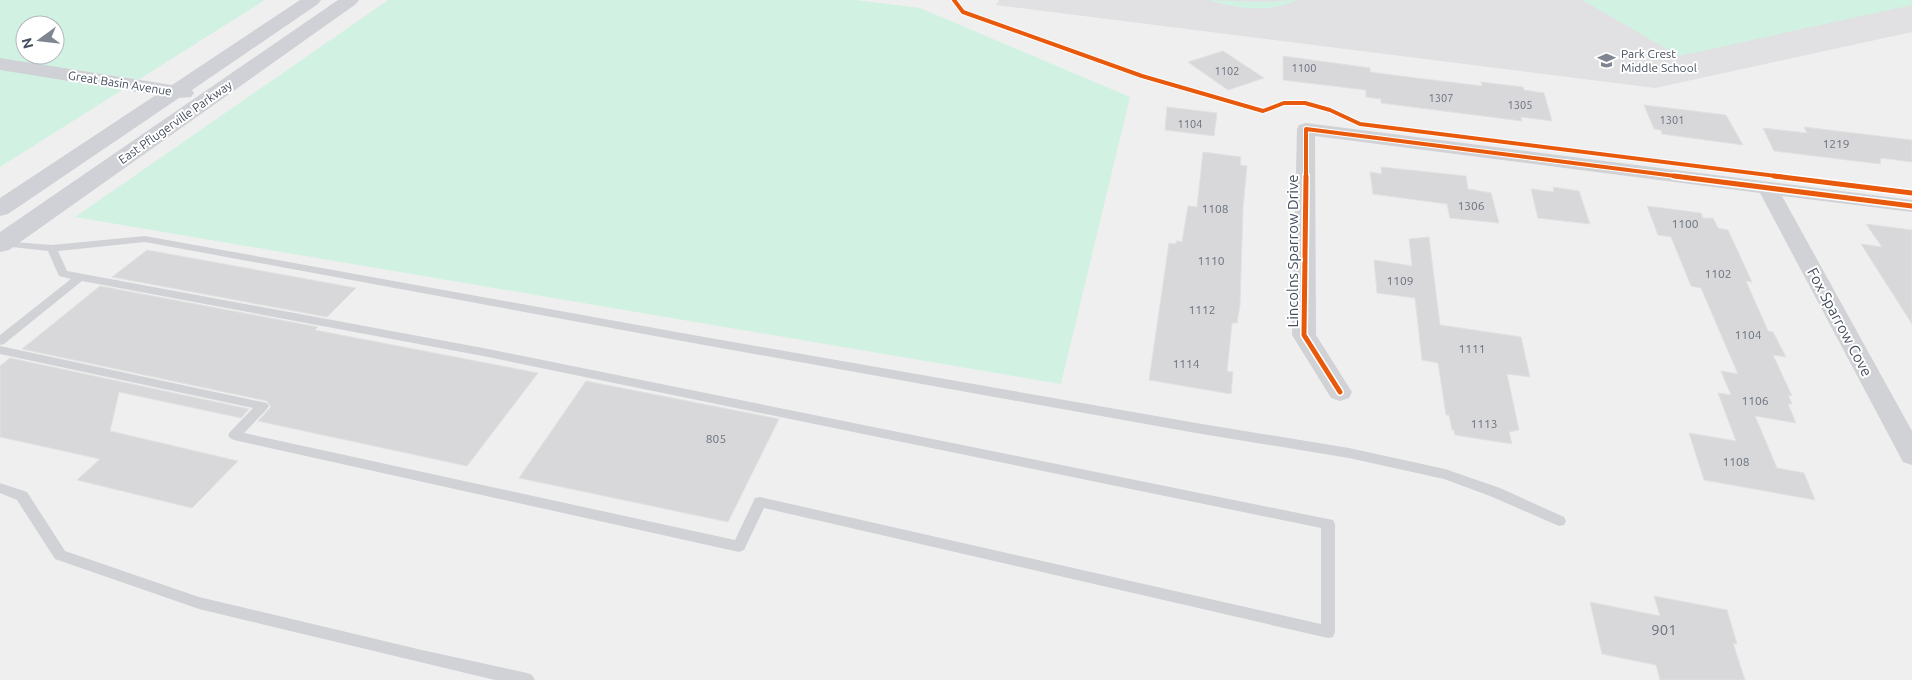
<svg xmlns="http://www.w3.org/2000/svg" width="1912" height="680" viewBox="0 0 1912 680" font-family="Ubuntu,sans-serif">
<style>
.education{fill:#e1e0e2}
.green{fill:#d1f2e2;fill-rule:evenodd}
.building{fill:#d8d8db;stroke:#e1e1e2}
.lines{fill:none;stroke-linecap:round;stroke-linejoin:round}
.lane{fill:#d0d2d6;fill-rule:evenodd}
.street{fill:#d0d2d6;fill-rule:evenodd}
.secondary{fill:#cfd1d6;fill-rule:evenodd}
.cycleway-far1-casing{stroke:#fff;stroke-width:6}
.cycleway-casing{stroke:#fff;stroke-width:8}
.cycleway-far1{stroke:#e8590c;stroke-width:4}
.cycleway{stroke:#e8590c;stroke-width:5}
.labels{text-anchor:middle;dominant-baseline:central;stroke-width:4;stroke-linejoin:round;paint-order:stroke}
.far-number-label{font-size:11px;fill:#6a727e}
.far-poi-label{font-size:12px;fill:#444e5e;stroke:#fff;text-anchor:start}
.far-street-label{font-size:12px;fill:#444e5e;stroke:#fff}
.number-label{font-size:12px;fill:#6a727e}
.street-label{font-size:15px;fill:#444e5e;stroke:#fff}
.near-number-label{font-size:15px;fill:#6a727e}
</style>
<rect width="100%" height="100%" fill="#f0efef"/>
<!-- education -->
<path class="education" d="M999,0H1912V32L1655,88L996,5Z"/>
<!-- green -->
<g class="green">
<path d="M0,0H265L0,167ZM25,25H55V55H25Z"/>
<path d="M388,0H856L920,8L1130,97L1061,384L75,217Z"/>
<path d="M1209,0L1262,2L1297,0C1271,13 1236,9 1209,0Z"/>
<path d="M1582,0H1912V5L1679,56Z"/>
</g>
<!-- building -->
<g class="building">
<path d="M1223,51L1264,78L1228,90L1188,62Z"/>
<path d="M1283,56L1370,68V72L1400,76L1482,86L1481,82L1523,87L1524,90L1544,93L1552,121L1521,117L1522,121L1381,103V99L1366,97V90L1283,80Z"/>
<path d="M1644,105L1726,115L1743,145L1662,134L1661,130L1654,129Z"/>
<path d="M1167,107L1217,113L1214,136L1165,130Z"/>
<path d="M1804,127L1912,140V162L1881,158L1880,164L1774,151L1763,128L1807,133Z"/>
<path d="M1203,152L1241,157L1240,165L1247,166L1243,208L1240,305L1237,323H1232L1227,371L1233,372L1231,394L1149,380L1169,243L1176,244V241L1182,242L1188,206L1197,207Z"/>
<path d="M1381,167L1466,176L1468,189L1491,193L1499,223L1450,218L1447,204L1373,194L1370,172L1382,174Z"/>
<path d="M1553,187L1579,191L1590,224L1538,218L1531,189L1554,192Z"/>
<path d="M1647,206L1701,213L1703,218H1713L1718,228L1728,230L1752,282L1746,281L1768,331L1773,332L1786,357L1773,355L1792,396L1788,395L1792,404H1788L1796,423L1755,416L1777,468L1804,473L1815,500L1704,480L1689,433L1736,441L1718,393L1731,395L1721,371L1738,374L1701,288L1691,286L1671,237L1658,235Z"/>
<path d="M1866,224L1912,230V324L1861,244L1882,247Z"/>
<path d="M1429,237L1440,325L1521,337L1530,377L1507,374L1519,430L1509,432L1512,444L1455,435L1454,430H1452L1449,415H1446L1438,363L1422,360L1415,298L1377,293L1374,260L1412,266L1409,239Z"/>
<path d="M147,250L356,288L327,317L112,277Z"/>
<path d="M100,286L318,327L315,330L538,373L467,466L258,421L271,407L267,401L22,349Z"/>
<path d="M10,358L249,409L241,418L119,392L110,431L238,461L192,508L77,480L100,459L0,437V366Z"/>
<path d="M586,381L779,419L728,522L519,478Z"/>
<path d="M1654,596L1727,610L1737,644L1733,643L1745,680H1660L1656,665L1602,654L1590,602L1660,616Z"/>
</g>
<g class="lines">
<!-- lane -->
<g class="lane">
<path d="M145,236L693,335L1196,423L1349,448L1445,469L1500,488L1564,517L1566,521L1564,525L1559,526L1490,496L1444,479L1349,458L1196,433L693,343L145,242L58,251L67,271L483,348L1328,519L1333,520L1335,524V632L1333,637L1328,638L764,508L744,550L739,552L234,440L230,438L228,435L230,432L253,408L0,354V346L267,403L269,406L267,409L244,433L735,540L755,498L760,497L1321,624V528L483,356L82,281L4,344L0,345V335L71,279L59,276L48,251L3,246L0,245V241L52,245Z"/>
<path d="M0,483L27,492L65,551L199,597L422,650L527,673L532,675L535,680H495L199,609L55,559L17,500L0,493Z"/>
</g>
<!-- street -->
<path class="street" d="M1306,123L1912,200V212L1782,196L1912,431V465L1903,462L1760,193L1315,136L1316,335L1352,392L1349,398L1340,401L1331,398L1292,335L1297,129L1299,125Z"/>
<!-- secondary -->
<g class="secondary">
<path d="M300,0H321L318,4L192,90L194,93L191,97L179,98L8,214L0,216V198L156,95L0,70V58L172,85Z"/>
<path d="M338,0H359L356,4L9,250L0,252V232Z"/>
</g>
<defs>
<g id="cycleway-far1">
<path d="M954,0L963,12L1142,76L1263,111L1284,103H1305L1330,110L1360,124L1784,177"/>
<path d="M1306,177V129L1683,177"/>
</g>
<g id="cycleway">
<path d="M1306,176L1304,335L1340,392"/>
<path d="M1674,176L1912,206"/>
<path d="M1774,176L1912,193"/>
</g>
</defs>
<!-- cycleway-far1 casing -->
<use href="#cycleway-far1" class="cycleway-far1-casing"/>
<!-- cycleway casing -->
<use href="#cycleway" class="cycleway-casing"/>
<!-- cycleway-far1 -->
<use href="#cycleway-far1" class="cycleway-far1"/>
<!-- cycleway -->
<use href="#cycleway" class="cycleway"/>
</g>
<!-- icons -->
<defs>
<symbol id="school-bare" viewBox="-9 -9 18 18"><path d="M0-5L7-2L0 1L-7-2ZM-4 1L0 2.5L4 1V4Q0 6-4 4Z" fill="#808691" stroke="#fff" stroke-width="2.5" paint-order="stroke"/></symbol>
</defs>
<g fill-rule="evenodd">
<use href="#school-bare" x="1594" y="48" width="25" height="25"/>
</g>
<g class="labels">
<!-- far-number labels -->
<g class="far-number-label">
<text x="1304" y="68">1100</text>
<text x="1227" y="71">1102</text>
<text x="1441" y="98">1307</text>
<text x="1520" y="105">1305</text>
<text x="1672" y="120">1301</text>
<text x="1190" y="124">1104</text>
</g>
<!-- far-poi labels -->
<g class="far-poi-label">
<text x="1621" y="53">Park Crest<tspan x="1621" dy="14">Middle School</tspan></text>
</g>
<!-- far-street labels -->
<g class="far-street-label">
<text transform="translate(120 83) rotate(9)">Great Basin Avenue</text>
<text transform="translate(175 122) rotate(-35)">East Pflugerville Parkway</text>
</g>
<!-- number labels -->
<g class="number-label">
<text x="1836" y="143">1219</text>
<text x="1471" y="205">1306</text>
<text x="1215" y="208">1108</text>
<text x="1685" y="223">1100</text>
<text x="1211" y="260">1110</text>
<text x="1718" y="273">1102</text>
<text x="1400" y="280">1109</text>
<text x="1202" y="309">1112</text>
<text x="1748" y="334">1104</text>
<text x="1472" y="348">1111</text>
<text x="1186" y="363">1114</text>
<text x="1755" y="400">1106</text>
<text x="1484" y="423">1113</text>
<text x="716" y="438">805</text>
<text x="1736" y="461">1108</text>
</g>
<!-- street labels -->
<g class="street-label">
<text transform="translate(1292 251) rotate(-90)">Lincolns Sparrow Drive</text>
<text transform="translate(1840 322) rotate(62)">Fox Sparrow Cove</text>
</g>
<!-- near-number labels -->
<g class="near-number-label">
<text x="1664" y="629">901</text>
</g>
</g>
<!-- north arrow -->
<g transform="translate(40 40) rotate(255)"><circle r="24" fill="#ffffff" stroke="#b4b8bf"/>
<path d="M0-4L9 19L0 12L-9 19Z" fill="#808691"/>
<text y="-8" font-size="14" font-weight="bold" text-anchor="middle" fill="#444e5e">N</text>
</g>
</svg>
